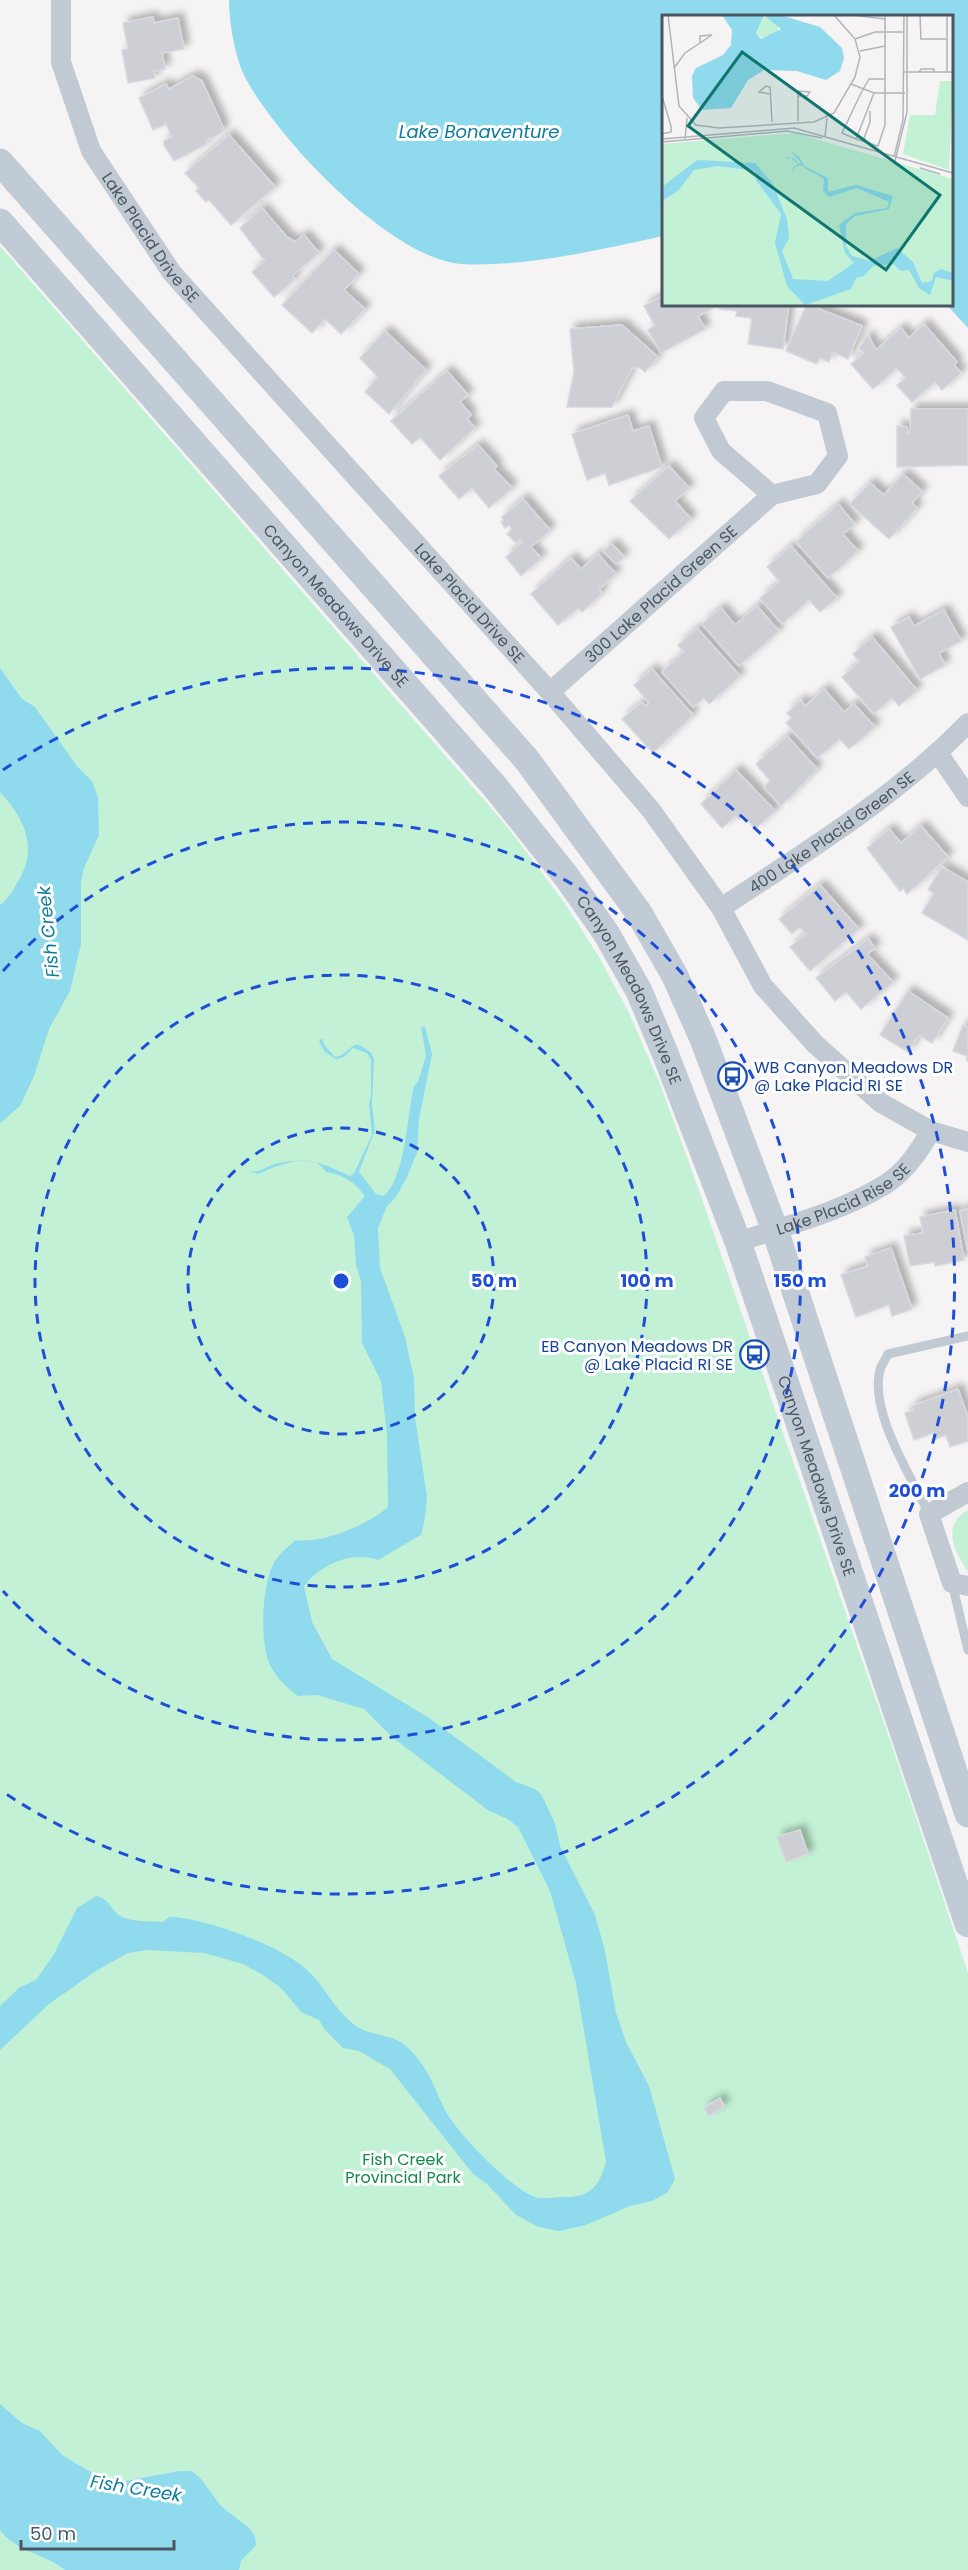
<svg xmlns="http://www.w3.org/2000/svg" width="968" height="2570" viewBox="0 0 968 2570" font-family="Poppins,sans-serif">
<style>
.green{fill:#c3f1d5}
.water{fill:#90daee}
.building{fill:#cdcfd5;stroke:#d7d9de;stroke-width:1.5;filter:url(#shadow)}
.lines{fill:none;stroke-linecap:round;stroke-linejoin:round}
.lane{stroke:#c1cad2;stroke-width:9}
.street{stroke:#c1cad2;stroke-width:20}
.secondary{stroke:#c1cbd6;stroke-width:27}
.ring{fill:none;stroke:#1d4ed8;stroke-width:3;stroke-dasharray:10 8}
.labels{text-anchor:middle;dominant-baseline:central;stroke-width:6;stroke-linejoin:round;paint-order:stroke}
.street-label{font-size:16px;fill:#4a5661;stroke:#fff}
.transit-label{font-size:16px;fill:#164399;stroke:#fff;text-anchor:start}
.park-label{font-size:16px;fill:#17864f;stroke:#fff}
.water-label{font-size:18px;font-style:italic;fill:#0c7c9b;stroke:#fff}
.inset-road{fill:none;stroke:#b1b4b9;stroke-width:1.5}
.view{fill:#0f766e;fill-opacity:0.15;stroke:#0f766e;stroke-width:3}
.inset-edge{fill:none;stroke:#4a5661;stroke-width:3}
.centre{fill:#1d4ed8;stroke:#fff;stroke-width:3}
.ring-label{font-size:18px;text-anchor:middle;font-weight:bold;fill:#1d4ed8;stroke:#fff;stroke-width:6;stroke-linejoin:round;paint-order:stroke}
</style>
<defs>
<filter id="shadow"><feDropShadow dx="5.5" dy="-5.5" stdDeviation="3" flood-color="#0004"/></filter>
</defs>
<rect width="100%" height="100%" fill="#f5f3f3"/>
<!-- green -->
<g class="green">
<path d="M0,246L505,824L564,902L599,957L628,1011L660,1084L696,1182L893,1749L968,1973V2570H0Z"/>
<path d="M968,1510V1571C954,1552 941,1525 968,1510Z"/>
</g>
<!-- water -->
<g class="water">
<path d="M229,0H968V328L947,305L952,304V16H664L663,236C604,249 521,268 461,264C390,258 279,140 246,79C235,59 229,22 229,0Z"/>
<path d="M0,668L22,699L35,707L77,766L92,781L98,797L99,835L84,868L81,883V944L70,991L49,1029L34,1076L20,1106L0,1123V905C7,900 13,891 17,883C39,849 25,819 0,792Z"/>
<path d="M421,1026L425,1027L432,1054L419,1119L417,1153L406,1179L396,1197L387,1206L378,1228L380,1268L405,1337L414,1378L415,1418L427,1496L425,1518L421,1535L378,1560C351,1551 322,1564 304,1586L312,1622L332,1659L429,1718L516,1782L535,1789L541,1794L555,1823L560,1846L595,1915L605,1951L616,2013L626,2042L649,2086L675,2179L668,2192L652,2201L630,2206L586,2225L559,2231L539,2227L516,2215L487,2184L473,2174L390,2069L359,2051L343,2048L324,2029L319,2020L301,2012L282,1989L263,1975L243,1964L204,1953L147,1950L128,1953L96,1971L49,2004L0,2050V2006L20,1987L36,1980L54,1954L77,1908L96,1896C113,1900 111,1914 125,1918C136,1922 151,1921 163,1922L169,1917C203,1917 282,1946 307,1970C324,1985 333,2007 351,2022C370,2039 390,2031 407,2047C425,2063 433,2083 442,2104C452,2129 510,2188 535,2197C542,2200 554,2197 562,2197C590,2198 599,2187 606,2162L576,1983L550,1891L518,1827L506,1818L489,1811L392,1737L364,1709L317,1695L298,1696C286,1687 277,1679 270,1665C260,1644 262,1595 270,1572C274,1558 285,1549 296,1540C322,1544 368,1525 388,1507L387,1435L381,1381L362,1343L361,1281L356,1265L354,1236L347,1217L365,1196C354,1182 345,1175 326,1172C313,1149 276,1166 258,1174L248,1171C260,1174 267,1165 279,1163C309,1157 323,1163 350,1176L354,1173L372,1135L369,1104L371,1095V1060L367,1053L353,1048L344,1057L336,1059L325,1052L319,1042L322,1038L325,1046L335,1057C355,1054 348,1033 372,1054L374,1060L372,1104L375,1130L359,1172L376,1194L384,1196C406,1176 407,1114 414,1086L418,1082L426,1056Z"/>
<path d="M0,2404L22,2423L40,2431L62,2455L94,2474L120,2482L179,2471H192L201,2479L221,2506L249,2528L255,2536L256,2545L241,2561L239,2570H65C44,2553 17,2553 0,2530Z"/>
</g>
<!-- building -->
<g class="building">
<path d="M153,17L154,23L178,18L184,49L162,53L165,69L154,71L155,78L128,83L122,50L128,49L123,23Z"/>
<path d="M193,76L202,81L223,127L221,133L205,141L207,144L174,161L164,145V141L172,137L166,124L153,130L139,98L166,84L169,89Z"/>
<path d="M229,135L275,187L231,225L209,200L206,202L196,191L199,188L185,173Z"/>
<path d="M262,208L287,237L295,242L304,235L319,253L292,276L295,279L274,297L252,272L265,261L240,228Z"/>
<path d="M334,250L359,274L344,290L365,309L341,334L325,319L312,333L282,305Z"/>
<path d="M664,295V304H713L715,307L698,316L705,329L661,353L648,330L655,326L644,306Z"/>
<path d="M720,304H789L783,349L748,344L752,318L736,316L737,311L719,309Z"/>
<path d="M807,304L862,326L848,359L833,352L829,362L820,358L817,364L786,351Z"/>
<path d="M924,324L957,362L954,365L961,373L942,390L935,382L912,402L897,385L906,378L897,368L873,389L851,364L864,353L859,348L868,335L876,350L901,328L909,338Z"/>
<path d="M622,325L658,357L645,372L639,367L632,368L612,407H567L574,372L570,329Z"/>
<path d="M385,331L426,370L389,414L365,392L378,377L360,358Z"/>
<path d="M447,371L468,395L460,402L471,415L467,419L475,428L440,460L420,437L412,444L391,421Z"/>
<path d="M911,409H968V465L897,467V426L907,427L908,433H910Z"/>
<path d="M628,415L633,431L649,426L662,467L609,485L605,473L587,480L572,434Z"/>
<path d="M478,445L497,466L494,469L512,488L489,508L472,488L459,499L439,476Z"/>
<path d="M669,466L689,488L675,501L691,519L669,539L630,501Z"/>
<path d="M903,474L922,491L912,503L917,508L889,539L850,504L870,483L884,495Z"/>
<path d="M523,499L550,530L531,547L541,558L521,576L506,557L523,542L520,539L516,543L507,534L512,529L509,525L505,528L501,522L503,520L502,517Z"/>
<path d="M838,504L855,524L843,534L858,551L828,578L796,542Z"/>
<path d="M612,544L624,557L616,564L603,551Z"/>
<path d="M791,546L837,598L820,612L809,600L782,624L760,598L780,582L767,567Z"/>
<path d="M598,554L616,574L599,589L602,593L582,612L578,608L558,625L531,594L571,558L581,569Z"/>
<path d="M757,606L779,631L739,666L702,624L721,608L735,625Z"/>
<path d="M944,610L961,641L939,653L945,665L920,679L891,627L909,617L914,626Z"/>
<path d="M697,628L740,676L709,704L704,698L693,707L662,672L684,652L678,645Z"/>
<path d="M872,637L917,690L899,706L892,698L874,714L842,677L860,662L853,654Z"/>
<path d="M652,669L693,715L653,753L622,719L642,702L646,706L649,703L634,685Z"/>
<path d="M824,689L844,712L854,704L875,727L849,749L840,739L817,758L786,723L792,718L787,713L801,700L805,706Z"/>
<path d="M787,736L817,769L781,806L764,787L770,781L756,764Z"/>
<path d="M736,770L775,811L755,829L744,815L739,819L736,815L722,828L701,804Z"/>
<path d="M921,826L948,857L907,894L903,888L900,891L867,848L889,829L901,843Z"/>
<path d="M942,867L968,882V940L922,913L934,893L928,890Z"/>
<path d="M820,885L859,929L810,971L790,947L806,934L800,927L792,934L779,919Z"/>
<path d="M868,939L875,948L867,954L893,982L861,1009L846,992L835,1001L816,978Z"/>
<path d="M908,991L948,1018L932,1043L919,1035L908,1052L880,1035Z"/>
<path d="M963,1025L968,1028V1061L966,1060L967,1056L953,1051Z"/>
<path d="M968,1209V1251L960,1211Z"/>
<path d="M955,1210L964,1260L935,1266V1262L910,1266L904,1236L923,1233L920,1217Z"/>
<path d="M891,1248L912,1309L892,1316L889,1305L856,1317L841,1275L868,1266L865,1257Z"/>
<path d="M958,1389L968,1417V1441L950,1447L946,1435L935,1439L933,1433L914,1440L905,1413L914,1410L912,1406Z"/>
<path d="M800,1830L808,1854L786,1862L777,1837Z"/>
<path d="M720,2098L724,2106L709,2116L704,2108Z"/>
</g>
<g class="lines">
<!-- lane -->
<g class="lane">
<path d="M929,1514C911,1476 869,1412 880,1370C881,1365 886,1359 888,1354L968,1336"/>
<path d="M952,1583L968,1650"/>
</g>
<!-- street -->
<g class="street">
<path id="s1" d="M61,0V62L91,151L172,273L550,692L651,810L721,908L763,986L815,1044L881,1103L931,1131L968,1142"/>
<path id="s2" d="M550,692L772,495L817,484L838,456L827,413L767,391H724L704,418L721,451L772,495"/>
<path d="M938,753L968,797"/>
<path id="s3" d="M721,908C807,851 896,797 968,723"/>
<path id="s4" d="M738,1242C788,1225 841,1212 886,1184C906,1171 919,1151 931,1131"/>
<path d="M968,1492L929,1514L952,1583L968,1586"/>
</g>
<!-- secondary -->
<g class="secondary">
<path d="M0,162L527,760L639,913L675,976L703,1039L775,1230L968,1814"/>
<path id="s5" d="M0,222L496,788L566,876L606,933L639,991L665,1053L738,1242L968,1924"/>
</g>
</g>
<!-- distance rings -->
<g class="ring">
<circle cx="341" cy="1281" r="153"/>
<circle cx="341" cy="1281" r="306"/>
<path d="M3 971A459 459 0 1 1 3 1591"/>
<path d="M3 770A613 613 0 1 1 3 1792"/>
</g>
<!-- icons -->
<defs>
<symbol id="bus-ring" viewBox="-11 -11 22 22"><circle r="9.5" fill="#fff" stroke="#1a4fb4" stroke-width="1.5"/><path d="M-5-6H5V4H4V6H2V4H-2V6H-4V4H-5ZM-3.5-4V0h7V-4ZM-3.5 1.2v1.5H-2V1.2ZM2 1.2v1.5H3.5V1.2Z" fill="#1a4fb4"/></symbol>
</defs>
<g fill-rule="evenodd">
<use href="#bus-ring" x="716" y="1060" width="33" height="33"/>
<use href="#bus-ring" x="738" y="1338" width="33" height="33"/>
</g>
<g class="labels">
<!-- street labels -->
<g class="street-label">
<text stroke="none"><textPath href="#s1" startOffset="261">Lake Placid Drive SE</textPath></text>
<text stroke="none"><textPath href="#s2" startOffset="148">300 Lake Placid Green SE</textPath></text>
<text stroke="none"><textPath href="#s1" startOffset="747">Lake Placid Drive SE</textPath></text>
<text stroke="none"><textPath href="#s5" startOffset="510">Canyon Meadows Drive SE</textPath></text>
<text stroke="none"><textPath href="#s3" startOffset="134">400 Lake Placid Green SE</textPath></text>
<text stroke="none"><textPath href="#s5" startOffset="996">Canyon Meadows Drive SE</textPath></text>
<text stroke="none"><textPath href="#s4" startOffset="114">Lake Placid Rise SE</textPath></text>
<text stroke="none"><textPath href="#s5" startOffset="1518">Canyon Meadows Drive SE</textPath></text>
</g>
<!-- transit labels -->
<g class="transit-label">
<text x="754" y="1067">WB Canyon Meadows DR<tspan x="754" dy="18">@ Lake Placid RI SE</tspan></text>
<text x="733" y="1346" text-anchor="end">EB Canyon Meadows DR<tspan x="733" dy="18">@ Lake Placid RI SE</tspan></text>
</g>
<!-- park labels -->
<g class="park-label">
<text x="403" y="2159">Fish Creek<tspan x="403" dy="18">Provincial Park</tspan></text>
</g>
<!-- water labels -->
<g class="water-label">
<text x="479" y="131">Lake Bonaventure</text>
<text transform="translate(48 932) rotate(-96)">Fish Creek</text>
<text transform="translate(136 2488) rotate(9)">Fish Creek</text>
</g>
</g>
<!-- overview -->
<g transform="translate(662 15)">
<rect width="291" height="291" fill="#f5f3f3"/>
<path d="M94 13a11 11 0 1 1 22 0a11 11 0 1 1-22 0ZM278,66H291L287,155L241,139L248,100H273ZM133,118L291,164V291H0V129Z" fill="#c3f1d5"/>
<path d="M60,0H118L158,12L180,33L182,43L178,56L164,65L135,56L102,55L86,65L69,93L40,95L31,83L30,61L34,53L61,40L69,30L70,15ZM102,0L119,14L99,24L94,18ZM129,136L131,137L138,143L142,151L166,163V177L194,170L231,181L227,194L193,201L184,209V231L190,241L208,246L235,233L251,247L260,268L270,266L272,258L279,254L291,258V266L274,262L268,280L257,273L247,255L239,256L231,249L211,251L202,261L194,263L189,274L143,290L125,271L113,228L119,199L94,165L93,156L56,151L32,155L17,175L0,186V172L35,145L93,148L111,169L125,204L127,223L120,236L131,264L166,266L192,248L183,238L177,210L193,198L225,193L227,187L195,173L167,182L161,176L162,164L138,150L133,152L131,157H130L132,152L136,149L128,142L126,144L124,145L126,142H128L134,145L136,149L139,148Z" fill="#90daee" fill-rule="evenodd"/>
<path class="inset-road" d="M6,0L17,91L34,110L57,113L152,107L172,98L193,62L198,42L193,24L172,0M191,0L223,4M258,0L259,24H285M193,24L213,17H242M198,36L223,31M12,53L23,38L50,20L38,21V28M242,57H291M257,57L259,54H272V57M285,57V0M189,69L212,78H243M212,78L194,124L216,131L223,110V0M107,79L97,77L104,71L108,72L110,107M0,81L9,111V117L0,119M136,106V76L148,77L145,81H136M163,122L165,103M0,124L132,113L291,158M194,124L180,118L199,78L207,64H223M23,125L25,103M201,126L208,107V96M0,127L125,116L160,123M232,142L241,105L242,0M233,146L245,97V0M258,153L278,159"/>
<path class="view" d="M80,37L278,180L224,255L26,111Z"/>
<rect width="291" height="291" class="inset-edge"/>
</g>
<circle cx="341" cy="1281" r="9" class="centre"/>
<g class="ring-label">
<text x="494" y="1287">50 m</text>
<text x="647" y="1287">100 m</text>
<text x="800" y="1287">150 m</text>
<text x="917" y="1497">200 m</text>
</g>
<!-- scale -->
<path d="M21 2540v9h153v-9" fill="none" stroke="#4a5661" stroke-width="3"/>
<text x="30" y="2540" font-size="18" fill="#4a5661" stroke="#ffffff" stroke-width="4.5" paint-order="stroke">50 m</text>
</svg>
